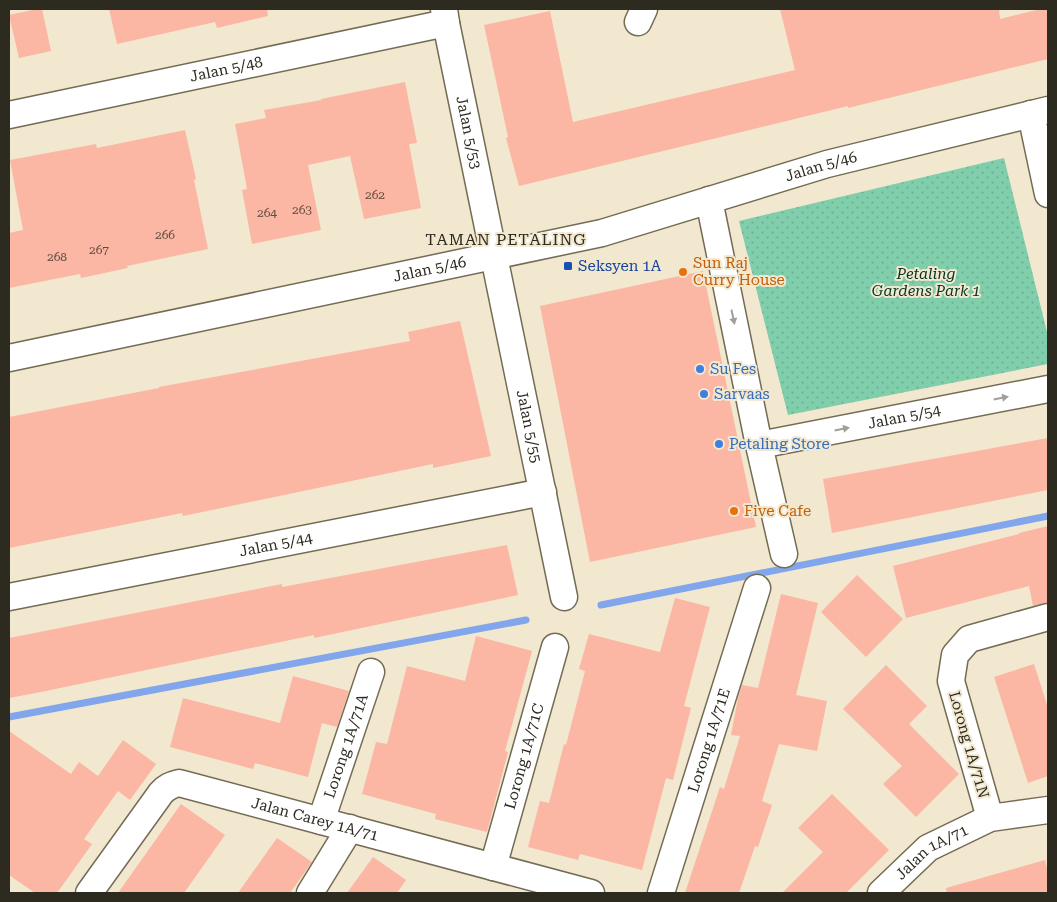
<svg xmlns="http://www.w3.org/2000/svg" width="1057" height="902" viewBox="0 0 1057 902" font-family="'Roboto Serif',serif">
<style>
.park{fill:url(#park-dots)}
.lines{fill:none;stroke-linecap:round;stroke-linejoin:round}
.stream{stroke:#82a6eb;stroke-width:7}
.building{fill:#fcb6a4}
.minor-casing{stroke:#736b54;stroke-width:29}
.minor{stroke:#fff;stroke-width:26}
.oneway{fill:#a09f9b}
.transit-dot{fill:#1a4fb4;stroke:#f1e8cf;stroke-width:2}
.food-dot{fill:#e8710a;stroke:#f1e8cf;stroke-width:2}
.shop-dot{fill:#3f7fe0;stroke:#f1e8cf;stroke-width:2}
.labels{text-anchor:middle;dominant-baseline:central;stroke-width:4;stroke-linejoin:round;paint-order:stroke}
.number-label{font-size:12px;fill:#614d41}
.street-label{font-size:15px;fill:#2d2a20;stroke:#f1e8cf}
.food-label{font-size:15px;fill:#c56008;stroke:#f1e8cf;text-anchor:start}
.transit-label{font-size:15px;fill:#164399;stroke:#f1e8cf;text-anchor:start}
.park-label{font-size:15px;font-style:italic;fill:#063222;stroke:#f1e8cf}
.shop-label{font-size:15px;fill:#366cbe;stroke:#f1e8cf;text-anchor:start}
.neighbourhood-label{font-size:16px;letter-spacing:1px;fill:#2d2a20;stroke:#f1e8cf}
</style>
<defs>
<pattern id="park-dots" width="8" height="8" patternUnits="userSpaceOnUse" patternTransform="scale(1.25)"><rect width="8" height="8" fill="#80ceab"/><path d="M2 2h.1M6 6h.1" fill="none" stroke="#6fb193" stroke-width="1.8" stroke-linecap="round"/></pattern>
</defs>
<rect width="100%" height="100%" fill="#f1e8cf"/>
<!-- park -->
<path class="park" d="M1004,158L1048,336V364L788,415L739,221Z"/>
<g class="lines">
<!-- stream -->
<g class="stream">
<path d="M601,605L1048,516"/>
<path d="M9,717L526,620"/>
</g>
</g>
<!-- building -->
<g class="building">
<path d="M37,9H42L51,51L19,58L9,15Z"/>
<path d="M109,9H267L268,16L217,28L215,22L117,44Z"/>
<path d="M780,9H999L1000,19L1041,9H1048V59L848,108V106L519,186L506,138L508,137L484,25L550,11L573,122L795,70Z"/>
<path d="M405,82L417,143L409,144L421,208L364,219L350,156L308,165L321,230L252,244L242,190L247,189L235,124L266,118L264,110L322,100L321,99Z"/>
<path d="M185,130L196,179L194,180L208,249L127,266L128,268L81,278L80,274L9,288V233L23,230L10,160L96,144L97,148Z"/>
<path d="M703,271L756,527L590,562L540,306Z"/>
<path d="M460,321L491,456L433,468V464L183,516L182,513L9,548V417L159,388V387L410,341L408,332Z"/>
<path d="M1048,438V490L832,533L823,479Z"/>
<path d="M1048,526V602L1033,606L1029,586L906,618L893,566L1019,534V533Z"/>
<path d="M507,545L518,595L314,638V635L41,692L9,698V638L282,584V587Z"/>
<path d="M857,575L903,619L866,657L821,612Z"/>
<path d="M781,594L818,603L796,695L827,701L817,751L779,744L762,801L772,805L758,847L755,846L739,893H685L720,787L724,789L740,736L731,735L738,698L742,685L758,688Z"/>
<path d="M675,598L710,607L684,706L691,708L673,780L666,778L642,870L580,854L578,860L528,847L540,801L549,803L564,744L566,745L585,671L579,669L589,634L660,652Z"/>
<path d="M476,636L532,651L505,751L508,752L487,832L435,819L436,814L362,794L376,742L387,744L407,666L465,681Z"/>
<path d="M1034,664L1048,708V776L1028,783L994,677Z"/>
<path d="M886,665L927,706L909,724L959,774L916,817L883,784L902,766L843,709Z"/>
<path d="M293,676L349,691L337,727L322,723L308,777L255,763L253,769L170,747L183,698L280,723Z"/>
<path d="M9,731L71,774L79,762L98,776L123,740L156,764L130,800L118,791L84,839L92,844L57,893H35L9,875Z"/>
<path d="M832,794L889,850L846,893H782L823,852L798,828Z"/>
<path d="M181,804L225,835L184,893H118Z"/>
<path d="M277,838L312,862L290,893H238Z"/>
<path d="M373,857L406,880L397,893H347Z"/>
<path d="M1045,860L1048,872V893H947L946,888Z"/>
</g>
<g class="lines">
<defs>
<g id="minor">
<path id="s1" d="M444,9L446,23L564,597"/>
<path d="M638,22L644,9"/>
<path d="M1031,114L1048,194"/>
<path id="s2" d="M9,115L446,23"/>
<path d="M709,200L759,445L784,554"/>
<path id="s3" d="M9,358L602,233L827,164L1048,110"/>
<path id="s4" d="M759,445L1048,389"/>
<path id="s5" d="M9,597L543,492"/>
<path d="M990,818L951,681L955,655L969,639L1048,617"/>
<path id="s6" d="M321,821L371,672"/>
<path id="s7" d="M493,867L555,647"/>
<path id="s8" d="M89,893L161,793C166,787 171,785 179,783L591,893"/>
<path d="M310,893L350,828"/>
<path id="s9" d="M661,893L757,588"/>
<path id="s10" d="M881,893L928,848L990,818L1048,810"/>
</g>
</defs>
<!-- minor casing -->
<use href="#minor" class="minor-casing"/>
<!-- minor -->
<use href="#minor" class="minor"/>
</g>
<!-- one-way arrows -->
<defs><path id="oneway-solid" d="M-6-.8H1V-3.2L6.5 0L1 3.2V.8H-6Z" transform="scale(1.25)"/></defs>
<g class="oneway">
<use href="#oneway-solid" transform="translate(733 317) rotate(78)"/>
<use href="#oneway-solid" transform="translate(1001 398) rotate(-11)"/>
<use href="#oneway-solid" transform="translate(842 429) rotate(-11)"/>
</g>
<!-- markers -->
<rect class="transit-dot" x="563" y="261" width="10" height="10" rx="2.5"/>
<g class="food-dot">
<circle cx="683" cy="272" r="5"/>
<circle cx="734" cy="511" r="5"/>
</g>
<g class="shop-dot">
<circle cx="700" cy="369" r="5"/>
<circle cx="704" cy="394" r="5"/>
<circle cx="719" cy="444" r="5"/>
</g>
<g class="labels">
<!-- number labels -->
<g class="number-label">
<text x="375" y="195">262</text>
<text x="302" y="210">263</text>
<text x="267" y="213">264</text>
<text x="165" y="235">266</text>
<text x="99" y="250">267</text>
<text x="57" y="257">268</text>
</g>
<!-- street labels -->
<g class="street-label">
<text stroke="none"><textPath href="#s2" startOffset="222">Jalan 5/48</textPath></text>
<text stroke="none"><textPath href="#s1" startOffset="126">Jalan 5/53</textPath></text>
<text stroke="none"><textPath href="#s3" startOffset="835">Jalan 5/46</textPath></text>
<text stroke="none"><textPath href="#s3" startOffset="430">Jalan 5/46</textPath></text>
<text stroke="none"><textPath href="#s4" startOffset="148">Jalan 5/54</textPath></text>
<text stroke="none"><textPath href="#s1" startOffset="426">Jalan 5/55</textPath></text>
<text stroke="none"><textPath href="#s5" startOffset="272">Jalan 5/44</textPath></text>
<text stroke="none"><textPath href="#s9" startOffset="160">Lorong 1A/71E</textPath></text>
<text transform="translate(969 745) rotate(74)">Lorong 1A/71N</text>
<text stroke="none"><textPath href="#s6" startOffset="79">Lorong 1A/71A</textPath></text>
<text stroke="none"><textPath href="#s7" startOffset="115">Lorong 1A/71C</textPath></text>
<text stroke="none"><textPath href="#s8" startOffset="285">Jalan Carey 1A/71</textPath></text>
<text stroke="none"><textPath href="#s10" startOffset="66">Jalan 1A/71</textPath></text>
</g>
<!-- food labels -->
<g class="food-label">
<text x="693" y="263">Sun Raj<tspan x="693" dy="17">Curry House</tspan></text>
<text x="744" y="511">Five Cafe</text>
</g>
<!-- transit labels -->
<g class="transit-label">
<text x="578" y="266">Seksyen 1A</text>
</g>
<!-- park labels -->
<g class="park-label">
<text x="926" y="274">Petaling<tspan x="926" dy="17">Gardens Park 1</tspan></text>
</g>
<!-- shop labels -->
<g class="shop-label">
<text x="710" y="369">Su Fes</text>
<text x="714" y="394">Sarvaas</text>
<text x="729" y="444">Petaling Store</text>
</g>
<!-- neighbourhood labels -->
<g class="neighbourhood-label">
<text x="506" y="239">TAMAN PETALING</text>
</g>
</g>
<!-- border -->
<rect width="1057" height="902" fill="none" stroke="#2d2a20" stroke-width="20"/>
</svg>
